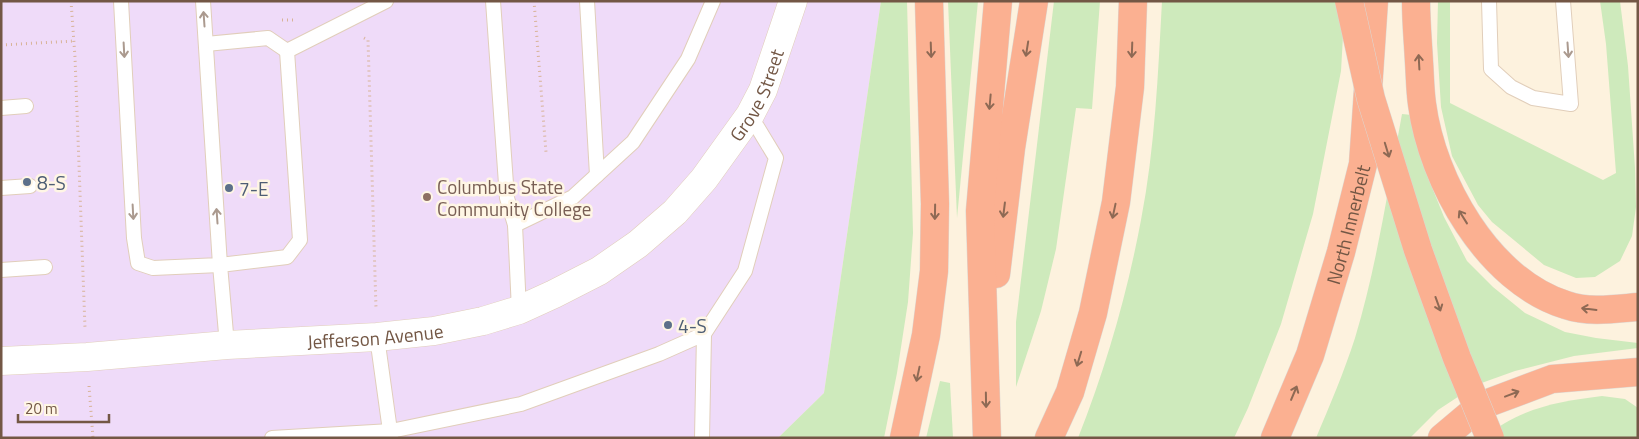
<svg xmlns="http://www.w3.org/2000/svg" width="1639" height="439" viewBox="0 0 1639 439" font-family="'Titillium Web',sans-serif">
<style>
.education{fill:#efdbf9}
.green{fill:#ceeabc}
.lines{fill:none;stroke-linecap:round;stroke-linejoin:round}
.service-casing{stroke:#e1ceba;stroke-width:16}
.minor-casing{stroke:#e1ceba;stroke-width:29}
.motorway-casing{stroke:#ddd7d2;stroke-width:29}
.path{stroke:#d8b398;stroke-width:3;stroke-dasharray:1 4;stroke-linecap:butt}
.service{stroke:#fff;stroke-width:14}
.minor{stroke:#fff;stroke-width:28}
.motorway{stroke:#fbb091;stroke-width:28}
.motorway-bridge-casing{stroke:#ddd7d2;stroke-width:29;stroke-linecap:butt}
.motorway-bridge{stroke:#fbb091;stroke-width:28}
.oneway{stroke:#ab9a8f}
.oneway2{stroke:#8e6954}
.service-dot{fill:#5c6f8a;stroke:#fff6e5;stroke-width:2}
.education-dot{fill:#8d6e63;stroke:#fff6e5;stroke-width:2}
.labels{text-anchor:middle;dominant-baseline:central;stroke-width:5;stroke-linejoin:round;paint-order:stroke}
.street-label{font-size:19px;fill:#735745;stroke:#fff6e5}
.service-label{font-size:19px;fill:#4e5e75;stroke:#fff6e5;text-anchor:start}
.education-label{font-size:19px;fill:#785e54;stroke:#fff6e5;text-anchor:start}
</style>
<rect width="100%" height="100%" fill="#fdf2de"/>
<!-- education -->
<path class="education" d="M1,1H881L824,393L778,438H1Z"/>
<!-- green -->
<g class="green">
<path d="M881,1H907L913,233L908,302L897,373L884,438H778L824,393Z"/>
<path d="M948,1H978L957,218Z"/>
<path d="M1054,1H1100L1092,109L1076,108L1056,249L1041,311L1016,387V322Z"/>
<path d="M1162,1H1345L1341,71L1313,214L1281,324L1248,408L1234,438H1078C1106,367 1127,295 1141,220C1155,148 1158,74 1162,1Z"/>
<path d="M1438,1H1450V103L1603,180L1616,173L1606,44L1600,1H1620L1628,66L1635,168L1636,207L1632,236L1620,261L1595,277L1576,278L1544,265L1492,222L1478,205L1452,156L1441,107L1437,43Z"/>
<path d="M1402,114L1412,115L1423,165L1444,217L1467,261L1493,287L1525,313L1565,332L1596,338L1638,343V348L1574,356L1515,371L1476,385L1438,410L1410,438H1316C1330,405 1344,372 1355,338C1377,265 1388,189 1402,114Z"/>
<path d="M940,381L950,383L953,438H926Z"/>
<path d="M1602,396L1625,399L1638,408V438H1483C1521,408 1555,402 1602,396Z"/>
</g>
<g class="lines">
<defs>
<g id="service">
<path d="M121,1L134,238L138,263L153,268L220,265L203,1"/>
<path d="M493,1L507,198L515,225"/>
<path d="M587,1L597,175"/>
<path d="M1489,1L1491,69L1511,87L1533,98L1571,104L1563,1"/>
<path d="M206,44L268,38L287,51"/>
<path d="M1,108L26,106"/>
<path d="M1,188L30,186"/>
<path d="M1,270L45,267"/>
<path d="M519,310L515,225L573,197L633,142L688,59L713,1"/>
<path d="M377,337L391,438"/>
<path d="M227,345L220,265L287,257L300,240L287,51L386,1"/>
<path d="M272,438L391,431L521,404L659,354L704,334L745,271L776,158L750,115"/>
<path d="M702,438L704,334"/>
</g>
<g id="minor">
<path id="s1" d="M1,361L87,357L227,345L377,337L434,331L483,321L519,310L554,294L599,271L638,244L675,212L704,179L750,115L763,90L793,1"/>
</g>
<g id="motorway">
<path d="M1416,1C1416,22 1418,42 1419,62C1420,76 1420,90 1422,104C1432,181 1488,281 1566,305C1589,313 1614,309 1638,307"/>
<path d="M996,274L1011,148L1034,1"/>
<path d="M904,438L926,335L934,271L935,204L929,1"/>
<path d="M987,438L980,211L998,1"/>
<path d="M1049,438L1070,392L1093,313L1116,202L1130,87L1133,1"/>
<path id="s2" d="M1275,438L1310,355L1341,252L1363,164L1374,1"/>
<path d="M1442,438L1480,406L1552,379L1638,372"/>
</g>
</defs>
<!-- service casing -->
<use href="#service" class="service-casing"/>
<!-- minor casing -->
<use href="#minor" class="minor-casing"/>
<!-- motorway casing -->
<use href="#motorway" class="motorway-casing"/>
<!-- path -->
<g class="path">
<path d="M71,1L75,57L85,328"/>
<path d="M534,1L546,152"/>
<path d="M282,20H296"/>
<path d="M364,38L368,40L376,309"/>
<path d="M1,45L74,41"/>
<path d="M89,386L93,438"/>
</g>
<!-- service -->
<use href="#service" class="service"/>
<!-- minor -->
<use href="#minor" class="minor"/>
<!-- motorway -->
<use href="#motorway" class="motorway"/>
<defs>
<path id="motorway-bridge" d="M1349,1L1371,99L1418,250L1457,358L1490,438"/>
</defs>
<!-- motorway-bridge casing -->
<use href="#motorway-bridge" class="motorway-bridge-casing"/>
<!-- motorway-bridge -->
<use href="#motorway-bridge" class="motorway-bridge"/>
</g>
<!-- one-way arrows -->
<defs><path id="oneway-shaft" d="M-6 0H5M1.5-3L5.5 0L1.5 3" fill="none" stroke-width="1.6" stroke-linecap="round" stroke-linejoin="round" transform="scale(1.25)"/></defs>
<g class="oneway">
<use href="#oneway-shaft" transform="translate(204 19) rotate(-94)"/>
<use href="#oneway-shaft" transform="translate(124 50) rotate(87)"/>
<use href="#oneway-shaft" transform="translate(1568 50) rotate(86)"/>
<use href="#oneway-shaft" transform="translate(133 212) rotate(87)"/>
<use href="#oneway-shaft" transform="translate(217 216) rotate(-94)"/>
</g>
<g class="oneway2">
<use href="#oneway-shaft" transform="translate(1027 49) rotate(99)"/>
<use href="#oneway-shaft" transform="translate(931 50) rotate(88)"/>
<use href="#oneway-shaft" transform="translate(1132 50) rotate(92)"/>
<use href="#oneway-shaft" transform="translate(1419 62) rotate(-93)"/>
<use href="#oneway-shaft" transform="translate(990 102) rotate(95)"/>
<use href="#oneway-shaft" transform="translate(1387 150) rotate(73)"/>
<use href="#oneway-shaft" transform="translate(1004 210) rotate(97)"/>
<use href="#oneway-shaft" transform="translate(1114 211) rotate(102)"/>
<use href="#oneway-shaft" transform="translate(935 212) rotate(91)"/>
<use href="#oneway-shaft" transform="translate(1463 217) rotate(-122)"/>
<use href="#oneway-shaft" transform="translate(1438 304) rotate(70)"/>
<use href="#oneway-shaft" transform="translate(1589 309) rotate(-173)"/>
<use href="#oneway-shaft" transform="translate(1079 359) rotate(107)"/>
<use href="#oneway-shaft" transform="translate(918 374) rotate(102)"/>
<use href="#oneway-shaft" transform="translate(1294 393) rotate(-67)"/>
<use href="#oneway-shaft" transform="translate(1512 394) rotate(-21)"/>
<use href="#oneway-shaft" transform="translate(986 400) rotate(89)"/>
</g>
<!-- markers -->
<g class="service-dot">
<circle cx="27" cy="182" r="5"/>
<circle cx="229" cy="188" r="5"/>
<circle cx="668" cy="325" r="5"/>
</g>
<circle class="education-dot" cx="427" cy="197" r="5"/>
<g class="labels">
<!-- street labels -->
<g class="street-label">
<text stroke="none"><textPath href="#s1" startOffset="851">Grove Street</textPath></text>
<text stroke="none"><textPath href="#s2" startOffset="226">North Innerbelt</textPath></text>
<text stroke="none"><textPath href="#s1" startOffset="375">Jefferson Avenue</textPath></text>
</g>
<!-- service labels -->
<g class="service-label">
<text x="37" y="182">8-S</text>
<text x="239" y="188">7-E</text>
<text x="678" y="325">4-S</text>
</g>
<!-- education labels -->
<g class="education-label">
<text x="437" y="186">Columbus State<tspan x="437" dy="22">Community College</tspan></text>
</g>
</g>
<!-- border -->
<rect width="1639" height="439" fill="none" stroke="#735745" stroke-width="5"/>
<!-- scale -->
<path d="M18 414v8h91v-8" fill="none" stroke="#735745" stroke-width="2.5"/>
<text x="25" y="414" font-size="15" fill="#735745" stroke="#fff6e5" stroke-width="4" paint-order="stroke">20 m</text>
</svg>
